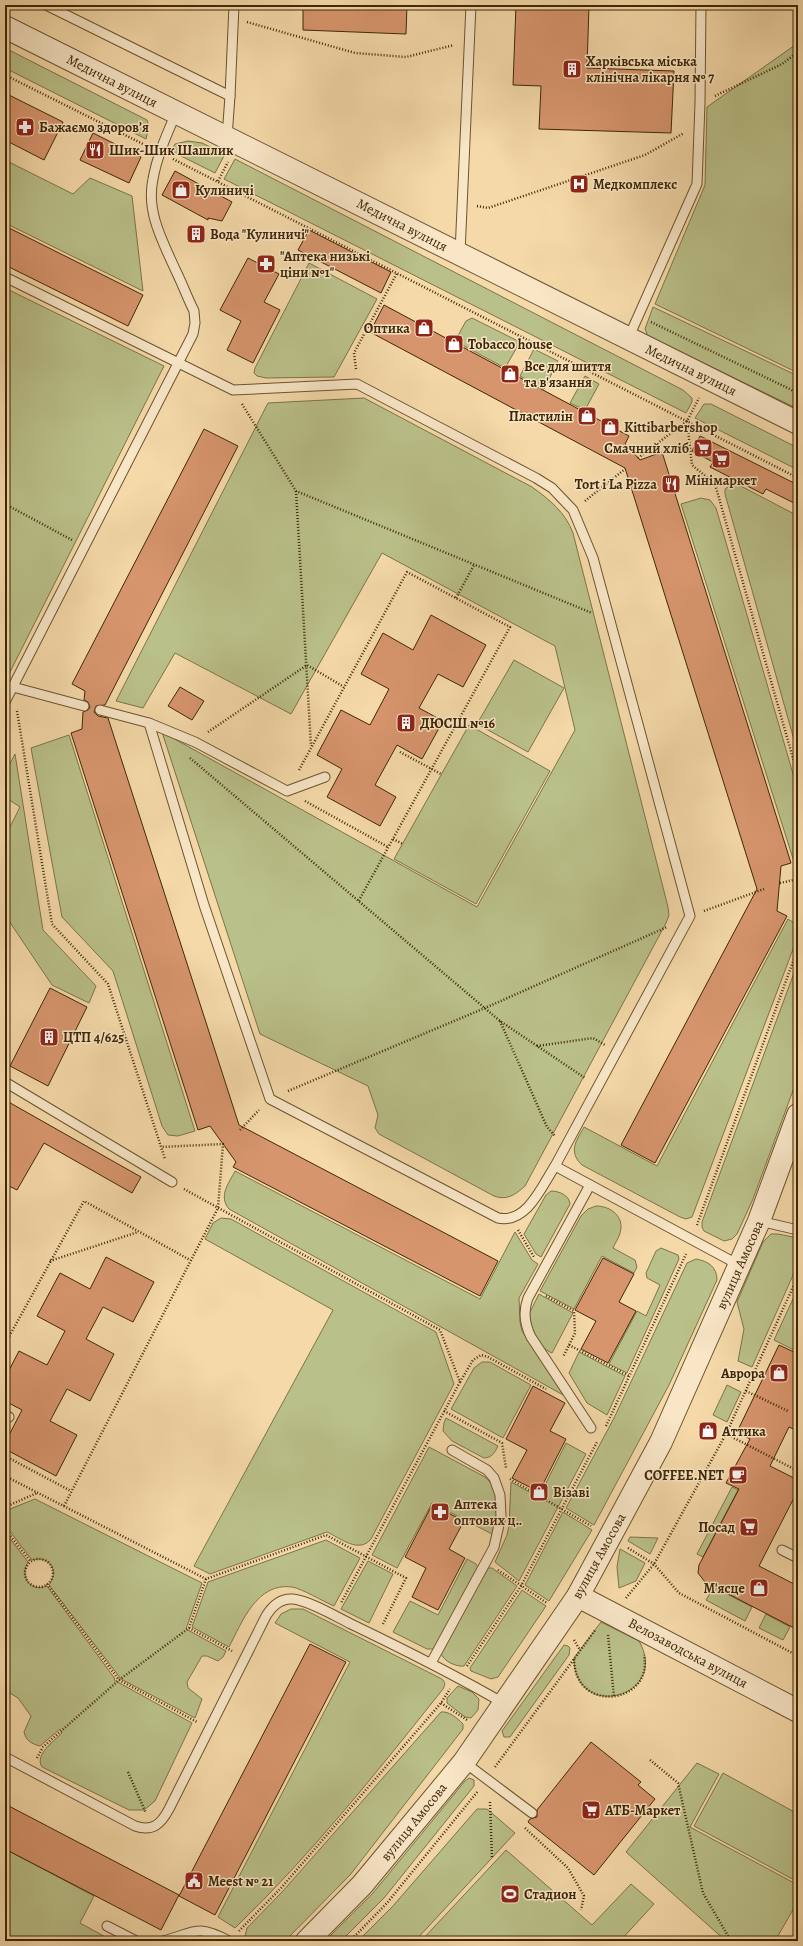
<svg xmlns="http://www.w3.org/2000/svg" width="803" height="1946" viewBox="0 0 803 1946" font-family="Alegreya,serif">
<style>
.green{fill:#bac089;stroke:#7c7448}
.building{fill:#d7956d;stroke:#3f2706}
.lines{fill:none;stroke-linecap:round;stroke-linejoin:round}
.service-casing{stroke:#6c542f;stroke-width:11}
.tertiary-casing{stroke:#6c542f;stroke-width:24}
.path{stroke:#3f2706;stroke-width:2.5;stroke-dasharray:1 2;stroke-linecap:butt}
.service{stroke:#f8e6c7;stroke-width:9}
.tertiary{stroke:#f8e6c7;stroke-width:22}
.labels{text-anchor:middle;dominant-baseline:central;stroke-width:3;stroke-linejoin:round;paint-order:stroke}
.poi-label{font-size:14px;font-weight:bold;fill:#3f2706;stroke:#f8e6c7;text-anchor:start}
.street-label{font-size:14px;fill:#3f2706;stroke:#f8e6c7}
</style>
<rect width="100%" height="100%" fill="#f5d9a9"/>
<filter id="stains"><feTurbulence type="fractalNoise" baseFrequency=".005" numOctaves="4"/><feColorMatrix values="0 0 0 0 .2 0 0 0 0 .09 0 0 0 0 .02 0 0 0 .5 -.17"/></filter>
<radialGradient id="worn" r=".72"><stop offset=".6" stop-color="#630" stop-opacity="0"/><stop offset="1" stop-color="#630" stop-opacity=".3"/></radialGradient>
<!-- green -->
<g class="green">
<path d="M798,43V373L655,304L705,185L707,107Z"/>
<path d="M5,48L147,120L149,126L146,139L5,68Z"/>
<path d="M188,141L202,143L225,154L215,173L171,151L175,144Z"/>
<path d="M235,159L683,390L692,398V402L686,413L224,179Z"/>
<path d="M5,160L73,194L90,178L132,196L143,291L5,223Z"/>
<path d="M309,263L377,299L334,377L266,378L257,376L254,373L255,368Z"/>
<path d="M5,288L164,366L5,682Z"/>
<path d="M653,307L798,376V409L648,336L645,329Z"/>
<path d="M472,318L520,342L505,368L455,341L466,321Z"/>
<path d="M534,349L558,361L544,389L520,376Z"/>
<path d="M585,376L599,384L585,410L570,403Z"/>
<path d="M364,398L532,487C550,500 565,512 573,533L668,907L669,915L666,923L525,1186C516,1194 507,1201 494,1196L379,1134L375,1128L378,1115L368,1086L260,1034L162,732L477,907L575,730L555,646L382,553L291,714L175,653L143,708L116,701L268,403Z"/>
<path d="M704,404H711L798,448V470L695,418Z"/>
<path d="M732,484H737L798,516V754L725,494V489Z"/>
<path d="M701,498L710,500L716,508L798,791V864L795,865L681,504Z"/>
<path d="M514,660L564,688L528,752L477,724Z"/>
<path d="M469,725L550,771L476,904L394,859Z"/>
<path d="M69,735L195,1131L178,1136L168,1135L162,1126L113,971L62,917L31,748Z"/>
<path d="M15,754L43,930L96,986L89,1003L52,985L5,915V837L20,807L5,797V773Z"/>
<path d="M788,919L797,925L798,936L692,1217L686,1219L680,1217L582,1165C568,1152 576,1141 584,1127L657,1166Z"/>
<path d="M798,962V1077L753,1199L737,1234L732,1239L724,1241L704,1231L702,1227V1222Z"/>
<path d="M235,1171L480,1299L515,1232L532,1260L538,1264L519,1298L520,1322L522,1331L565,1396L229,1209C218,1196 229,1183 235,1171Z"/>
<path d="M551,1191C559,1191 569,1195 570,1204L541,1257L536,1254L524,1234L546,1195Z"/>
<path d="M596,1206C611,1206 625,1217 620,1233C619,1238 615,1243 613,1248L635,1260L637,1267L634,1273L602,1256L574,1309L540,1291L581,1216L588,1209Z"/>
<path d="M221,1218L231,1219L436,1332L454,1384L371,1539C359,1554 340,1538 327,1532L210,1574L194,1566L333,1310L205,1239L213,1223Z"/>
<path d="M771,1234H778L798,1238V1264L752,1367L738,1361L744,1329L737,1302L763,1242Z"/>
<path d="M661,1248L678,1255L679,1259L627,1373L609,1364L637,1311L646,1316L660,1285L647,1278L646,1273L656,1251Z"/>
<path d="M696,1259C708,1261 717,1267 717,1280L669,1385L594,1525L566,1508L614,1418L687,1263Z"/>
<path d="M798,1288V1352L774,1340Z"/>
<path d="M539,1294L573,1313L552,1353C536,1346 533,1331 528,1316Z"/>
<path d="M579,1352L625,1376L607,1415L587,1403L569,1373Z"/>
<path d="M482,1362H490L531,1385L503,1438L451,1409L474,1368Z"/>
<path d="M727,1385L741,1392L727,1422L713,1415Z"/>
<path d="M446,1418L498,1446C495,1452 492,1458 484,1458L452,1441L443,1431L444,1423Z"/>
<path d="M566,1443L586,1454L519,1581L495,1562L507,1535L509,1526L511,1482L539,1497Z"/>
<path d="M429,1447L485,1477C502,1491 498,1516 492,1534L432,1503L397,1568L372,1555Z"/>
<path d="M732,1487L738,1490L703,1557L697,1554Z"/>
<path d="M35,1499L202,1583L186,1629L226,1651L223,1657L218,1661L207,1656H202L187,1682L188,1688L202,1699L195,1718L121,1679L49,1585C60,1570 49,1555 32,1560L5,1525V1511Z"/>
<path d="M563,1512L592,1530L549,1601L525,1585Z"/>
<path d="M5,1532L28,1562C19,1577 31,1593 47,1586L115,1679L114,1680L192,1723L155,1801L144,1810H129L42,1767C34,1755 54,1741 62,1733L60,1729L40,1746C32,1744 26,1741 24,1732L31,1716L18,1698L5,1690Z"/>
<path d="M630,1537L658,1538L650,1554L628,1541Z"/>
<path d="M326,1540L360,1558L334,1606C322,1601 303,1589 292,1587C257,1582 242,1622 229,1647L192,1627L208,1582Z"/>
<path d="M620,1549L645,1563L636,1581L619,1588L617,1567Z"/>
<path d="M467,1559L476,1564L478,1568L435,1649H427L393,1632L410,1601L438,1615Z"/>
<path d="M368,1561L393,1574L369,1623L341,1609Z"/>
<path d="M487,1568H492L517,1586L466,1663L464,1666C456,1667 443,1661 441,1653Z"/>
<path d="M714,1587L752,1607L745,1621L706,1600Z"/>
<path d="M522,1590L546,1606L498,1677L491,1679L471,1671L470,1668Z"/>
<path d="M291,1609H303L440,1678C445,1681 446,1683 443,1689C377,1772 311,1855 235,1928L218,1917L350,1662L275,1623L281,1614Z"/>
<path d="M766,1614L790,1627L783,1640L759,1628Z"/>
<path d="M601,1622L639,1641C671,1697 574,1723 574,1658Z"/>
<path d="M564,1645L568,1646L570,1648L569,1655L510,1737H504L502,1731Z"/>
<path d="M458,1686L472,1692L479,1699L478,1710L471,1718L465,1717L447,1703V1698Z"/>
<path d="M441,1712C449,1711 457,1718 463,1724V1729L350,1875L285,1941H249L245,1936L247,1928L282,1892Z"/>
<path d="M697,1763L719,1774L690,1827L798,1885V1901L775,1941H726L626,1852Z"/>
<path d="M723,1773L798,1814V1882L694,1826Z"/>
<path d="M469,1778L474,1780V1786L384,1898L341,1941H325L373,1893L465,1781Z"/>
<path d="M477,1809H487L515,1833L415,1941H358L393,1906Z"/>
<path d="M5,1849L94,1896L80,1923L113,1941H5Z"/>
<path d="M506,1850L592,1925L631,1884L654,1904L620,1941H421Z"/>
</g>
<!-- building -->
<g class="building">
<path d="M303,5H407L406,34L303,30Z"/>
<path d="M516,5H589L587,68L674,71L671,133L539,129L541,86L513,85Z"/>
<path d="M5,93L63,122L44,160L5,140Z"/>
<path d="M93,133L141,157L129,183L80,160Z"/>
<path d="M175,171L232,202L222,221L208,218V220L162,195Z"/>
<path d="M5,226L143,295L128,326L5,265Z"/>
<path d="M309,230L391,272L381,293L298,250Z"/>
<path d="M248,258L279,274L264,302L280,310L253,363L227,350L241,321L220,310Z"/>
<path d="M384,305L629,436L625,444L640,460L662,452L791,863L781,866L777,911L787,916L655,1163L621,1145L757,889L625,468L370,332Z"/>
<path d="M204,429L238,446L105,705L96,706L94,712L98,716L108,718L239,1125L498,1261L480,1296L233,1167L236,1162L210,1126L198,1130L71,733L82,729L83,712L88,710L90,707L88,702L84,700L85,691L72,684Z"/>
<path d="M700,436L798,485V505L766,489L763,494L710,467L713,462L692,451Z"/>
<path d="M431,615L486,645L463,687L438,674L419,708L443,721L422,759L397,745L375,785L396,797L380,826L327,797L342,769L317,755L341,710L370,725L389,689L361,674L383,633L413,650Z"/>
<path d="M180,687L204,701L192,720L168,706Z"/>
<path d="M50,988L87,1007L48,1086L10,1066Z"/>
<path d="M5,1100L141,1177L132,1193L44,1143L17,1190L5,1184Z"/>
<path d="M106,1257L154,1282L133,1322L103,1307L86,1339L114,1354L90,1401L67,1389L50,1421L77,1435L56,1476L5,1449V1443L22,1410L5,1401V1378L19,1351L47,1365L65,1331L37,1316L60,1273L90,1289Z"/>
<path d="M603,1258L634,1274L619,1302L636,1311L608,1363L581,1349L596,1321L575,1310Z"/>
<path d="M779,1345L798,1354V1431L789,1427L770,1466L798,1480V1490L759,1566L798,1586V1630L705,1582L698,1573L699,1565L739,1489L726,1483L750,1439L737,1432Z"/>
<path d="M533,1386L565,1403L550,1431L566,1439L539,1492L512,1478L527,1450L506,1439Z"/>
<path d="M432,1505L464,1521L449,1549L465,1558L438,1610L412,1597L426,1568L405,1557Z"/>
<path d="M310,1644L346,1662L215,1915L179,1896Z"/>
<path d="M591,1742L641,1782L638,1785L655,1799L594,1875L528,1822L530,1819L537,1817V1810Z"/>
<path d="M5,1804L179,1895L161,1930L5,1849Z"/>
</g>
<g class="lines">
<defs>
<g id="service">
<path d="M46,5L230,96L227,137"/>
<path d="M230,96L234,5"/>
<path d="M460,253L471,5"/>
<path d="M5,277L233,390L357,384L536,478L552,488L573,510L593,558L690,916L555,1166L739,1265"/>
<path d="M628,339L697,184L700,103L701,5"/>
<path d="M13,687L84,706"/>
<path d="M5,702L193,334L195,323L194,311C187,297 182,283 175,269C162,240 146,211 153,179C157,156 167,134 176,113"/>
<path d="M100,710L149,723L204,905L270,1099L498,1218C527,1224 542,1186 555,1166"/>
<path d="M149,723L195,742L287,791L325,777"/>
<path d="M5,1082L172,1182"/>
<path d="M590,1185L528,1298C523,1311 525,1325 531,1337L591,1428"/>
<path d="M759,1221L798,1230"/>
<path d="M5,1415L9,1417"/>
<path d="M782,1550L798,1558"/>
<path d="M431,1663L494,1547L501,1516L500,1495L494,1478L487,1470L452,1450"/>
<path d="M5,1757L135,1826C153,1832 161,1824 169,1809L266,1616C272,1606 281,1598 293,1599C310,1601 335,1616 351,1624C403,1649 455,1675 505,1704"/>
<path d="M464,1762L532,1813"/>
<path d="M107,1926L136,1941"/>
<path d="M163,1941C195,1933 195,1923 229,1941"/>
</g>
<g id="tertiary">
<path d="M5,27L798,423"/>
<path d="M578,1596L798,1711"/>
<path d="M307,1941L362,1885L464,1762L578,1596L661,1442L759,1221L798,1115"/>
</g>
</defs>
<!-- service casing -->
<use href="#service" class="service-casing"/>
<!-- tertiary casing -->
<use href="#tertiary" class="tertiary-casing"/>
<!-- path -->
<g class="path">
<path d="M247,22L355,53L406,57L454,45"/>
<path d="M5,75L147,146"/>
<path d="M715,96L782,64L798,52"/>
<path d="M173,159L798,478"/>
<path d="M218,181L228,162"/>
<path d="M477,206L488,208L645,155L684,133"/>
<path d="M651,322L798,393"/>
<path d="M356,369L354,353L397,273"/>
<path d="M242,404L296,491L592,613"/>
<path d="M687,421L692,465L715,484L798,776"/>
<path d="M638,458L687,421L699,398"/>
<path d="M296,491L311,746"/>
<path d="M585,501L625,469"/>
<path d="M5,504L72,540"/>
<path d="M456,598L474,565"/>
<path d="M17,711L52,924L108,984L165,1159"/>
<path d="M208,732L307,665L344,687"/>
<path d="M400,752L441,774"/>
<path d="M190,758L500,1021L585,1078"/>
<path d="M299,770L407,572L510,627L358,902"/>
<path d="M305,801L388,847"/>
<path d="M393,839L403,844"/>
<path d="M780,883L798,879"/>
<path d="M704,911L764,889"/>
<path d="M500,1021L547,1127L555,1136"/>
<path d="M537,1046L593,1038L605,1045"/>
<path d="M288,1091L485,1008L667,927"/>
<path d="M240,1130L259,1110"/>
<path d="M184,1189L440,1330L460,1382L341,1603"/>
<path d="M697,1225L798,948"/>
<path d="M518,1230L534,1257"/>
<path d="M50,1261L138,1232"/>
<path d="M546,1296L574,1311L575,1333L563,1357"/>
<path d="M5,1344L84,1201L190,1260"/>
<path d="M569,1345L629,1376"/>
<path d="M460,1382L473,1360L481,1355L488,1357L546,1389"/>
<path d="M746,1391L788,1411"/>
<path d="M444,1411L502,1443L506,1468"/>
<path d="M606,1426L686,1254"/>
<path d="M726,1434L798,1471"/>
<path d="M5,1456L71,1491"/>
<path d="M5,1476L206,1579L326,1535L406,1578L383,1624"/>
<path d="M510,1479L591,1526"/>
<path d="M64,1506L218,1208L223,1144L161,1147"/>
<path d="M5,1507L37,1493"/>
<path d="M5,1529L31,1562"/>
<path d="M628,1548L654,1564L679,1593L798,1656"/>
<circle cx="39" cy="1573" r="14"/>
<path d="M498,1570L547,1603"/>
<path d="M47,1584L119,1680L197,1722"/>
<path d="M626,1598L654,1564L726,1434L798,1276"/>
<path d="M189,1628L232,1651"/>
<path d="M608,1635L614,1697"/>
<path d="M574,1640L580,1650"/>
<path d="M574,1659C575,1715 654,1704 644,1655"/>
<path d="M467,1666L521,1586L597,1442"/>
<path d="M441,1703L467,1720"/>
<path d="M37,1758L43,1747L119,1680L189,1628L206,1579"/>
<path d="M650,1760L678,1783L703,1893L731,1941"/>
<path d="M495,1767L596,1629"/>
<path d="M128,1772L146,1813"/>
<path d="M490,1802L492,1858"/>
<path d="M525,1828L568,1868L584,1896L581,1910"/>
<path d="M239,1931L281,1888L441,1703L450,1689"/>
<path d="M350,1941L387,1903L478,1791"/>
<path d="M795,1941L798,1936"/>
</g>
<!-- service -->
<use href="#service" class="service"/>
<!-- tertiary -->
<use href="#tertiary" class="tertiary"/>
</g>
<!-- icons -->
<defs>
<symbol id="building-square" viewBox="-11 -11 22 22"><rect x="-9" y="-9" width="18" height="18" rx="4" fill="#8f2418" stroke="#f8e6c7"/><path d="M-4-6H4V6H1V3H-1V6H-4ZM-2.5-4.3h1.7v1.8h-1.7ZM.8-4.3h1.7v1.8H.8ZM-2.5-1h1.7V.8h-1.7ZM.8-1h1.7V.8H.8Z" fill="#fff"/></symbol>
<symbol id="pharmacy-square" viewBox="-11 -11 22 22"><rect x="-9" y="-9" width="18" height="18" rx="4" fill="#8f2418" stroke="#f8e6c7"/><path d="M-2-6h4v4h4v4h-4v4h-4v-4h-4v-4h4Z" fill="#fff"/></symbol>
<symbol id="restaurant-square" viewBox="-11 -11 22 22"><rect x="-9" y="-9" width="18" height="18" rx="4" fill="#8f2418" stroke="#f8e6c7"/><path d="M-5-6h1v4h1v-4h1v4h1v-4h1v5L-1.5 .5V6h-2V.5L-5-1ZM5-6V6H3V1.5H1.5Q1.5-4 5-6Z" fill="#fff"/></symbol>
<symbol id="hospital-square" viewBox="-11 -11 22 22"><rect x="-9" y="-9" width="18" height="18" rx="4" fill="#8f2418" stroke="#f8e6c7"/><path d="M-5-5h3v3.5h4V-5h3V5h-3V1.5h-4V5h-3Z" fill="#fff"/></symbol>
<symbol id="shop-square" viewBox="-11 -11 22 22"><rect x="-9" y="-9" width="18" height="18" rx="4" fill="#8f2418" stroke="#f8e6c7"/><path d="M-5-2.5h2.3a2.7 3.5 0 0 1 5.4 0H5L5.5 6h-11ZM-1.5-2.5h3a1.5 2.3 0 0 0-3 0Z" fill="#fff"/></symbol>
<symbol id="supermarket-square" viewBox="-11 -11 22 22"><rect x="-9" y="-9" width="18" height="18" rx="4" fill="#8f2418" stroke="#f8e6c7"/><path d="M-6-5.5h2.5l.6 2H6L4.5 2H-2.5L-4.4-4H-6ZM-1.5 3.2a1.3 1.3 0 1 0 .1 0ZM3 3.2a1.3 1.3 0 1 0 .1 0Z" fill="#fff"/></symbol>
<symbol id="cafe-square" viewBox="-11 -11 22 22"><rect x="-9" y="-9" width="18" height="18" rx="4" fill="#8f2418" stroke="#f8e6c7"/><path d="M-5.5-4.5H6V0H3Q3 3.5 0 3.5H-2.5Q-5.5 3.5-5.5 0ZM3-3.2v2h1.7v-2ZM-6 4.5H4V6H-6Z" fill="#fff"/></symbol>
<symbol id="civic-square" viewBox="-11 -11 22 22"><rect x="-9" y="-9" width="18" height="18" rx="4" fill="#8f2418" stroke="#f8e6c7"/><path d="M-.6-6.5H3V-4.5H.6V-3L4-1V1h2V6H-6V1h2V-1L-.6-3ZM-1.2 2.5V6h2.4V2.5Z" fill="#fff"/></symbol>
<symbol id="stadium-square" viewBox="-11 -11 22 22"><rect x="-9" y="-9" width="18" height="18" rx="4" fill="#8f2418" stroke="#f8e6c7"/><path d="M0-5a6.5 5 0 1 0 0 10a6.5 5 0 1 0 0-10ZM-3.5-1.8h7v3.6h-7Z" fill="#fff"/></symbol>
</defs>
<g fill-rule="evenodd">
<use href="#building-square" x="561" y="58" width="22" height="22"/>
<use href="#pharmacy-square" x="14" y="116" width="22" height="22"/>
<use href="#restaurant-square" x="84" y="139" width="22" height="22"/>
<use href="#hospital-square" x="568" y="173" width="22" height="22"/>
<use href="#shop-square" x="170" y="179" width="22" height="22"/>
<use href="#building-square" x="185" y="223" width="22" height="22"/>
<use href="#pharmacy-square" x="255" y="253" width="22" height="22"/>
<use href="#shop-square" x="413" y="317" width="22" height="22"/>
<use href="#shop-square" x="443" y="333" width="22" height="22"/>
<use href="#shop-square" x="499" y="363" width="22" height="22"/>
<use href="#shop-square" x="576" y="405" width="22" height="22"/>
<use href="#shop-square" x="599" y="416" width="22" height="22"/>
<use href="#supermarket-square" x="692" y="437" width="22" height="22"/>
<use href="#supermarket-square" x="710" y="448" width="22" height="22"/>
<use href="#restaurant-square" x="660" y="473" width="22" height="22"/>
<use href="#building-square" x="395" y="712" width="22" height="22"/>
<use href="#building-square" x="38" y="1026" width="22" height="22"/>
<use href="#shop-square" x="768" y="1362" width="22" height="22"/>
<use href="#shop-square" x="697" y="1420" width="22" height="22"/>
<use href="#cafe-square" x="727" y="1464" width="22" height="22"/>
<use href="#shop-square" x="528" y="1481" width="22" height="22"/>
<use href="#pharmacy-square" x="429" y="1501" width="22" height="22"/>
<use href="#supermarket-square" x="738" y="1516" width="22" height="22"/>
<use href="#shop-square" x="748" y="1577" width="22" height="22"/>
<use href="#supermarket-square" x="580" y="1799" width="22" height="22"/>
<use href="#civic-square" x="183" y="1870" width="22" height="22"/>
<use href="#stadium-square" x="499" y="1883" width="22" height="22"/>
</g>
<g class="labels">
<!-- poi labels -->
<g class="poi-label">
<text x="586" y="61">Харківська міська<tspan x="586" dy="16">клінічна лікарня № 7</tspan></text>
<text x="39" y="127">Бажаємо здоровʼя</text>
<text x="109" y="150">Шик-Шик Шашлик</text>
<text x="593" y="184">Медкомплекс</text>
<text x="195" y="190">Кулиничі</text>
<text x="210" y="234">Вода "Кулиничі"</text>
<text x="280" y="256">"Аптека низькі<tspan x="280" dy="16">ціни №1"</tspan></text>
<text x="410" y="328" text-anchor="end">Оптика</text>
<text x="468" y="344">Tobacco house</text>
<text x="524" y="366">Все для шиття<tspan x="524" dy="16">та в'язання</tspan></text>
<text x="573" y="416" text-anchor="end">Пластилін</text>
<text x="624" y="427">Kittibarbershop</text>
<text x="689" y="448" text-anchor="end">Смачний хліб</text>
<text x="721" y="480" text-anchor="middle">Мінімаркет</text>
<text x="657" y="484" text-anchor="end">Tort i La Pizza</text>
<text x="420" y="723">ДЮСШ №16</text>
<text x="63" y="1037">ЦТП 4/625</text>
<text x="765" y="1373" text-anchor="end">Аврора</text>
<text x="722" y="1431">Аттика</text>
<text x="724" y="1475" text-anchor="end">COFFEE.NET</text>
<text x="553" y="1492">Візаві</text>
<text x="454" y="1504">Аптека<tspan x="454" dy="16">оптових ц‥</tspan></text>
<text x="735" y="1527" text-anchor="end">Посад</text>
<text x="745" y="1588" text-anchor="end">М'ясце</text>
<text x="605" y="1810">АТБ-Маркет</text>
<text x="208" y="1881">Meest № 21</text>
<text x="524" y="1894">Стадион</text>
</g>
<!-- street labels -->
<g class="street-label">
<text transform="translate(112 81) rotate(27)">Медична вулиця</text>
<text transform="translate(402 225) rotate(27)">Медична вулиця</text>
<text transform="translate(691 370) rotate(26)">Медична вулиця</text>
<text transform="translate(740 1265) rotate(-66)">вулиця Амосова</text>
<text transform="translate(599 1556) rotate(-61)">вулиця Амосова</text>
<text transform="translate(688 1653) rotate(28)">Велозаводська вулиця</text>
<text transform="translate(414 1822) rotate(-51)">вулиця Амосова</text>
</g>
</g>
<!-- margin -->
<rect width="803" height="1946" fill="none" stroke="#f5d9a9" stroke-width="20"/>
<rect x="6" y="6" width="791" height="1934" fill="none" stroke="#3f2706" stroke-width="2"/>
<rect x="10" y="10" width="783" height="1926" fill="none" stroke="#3f2706"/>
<rect width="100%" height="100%" filter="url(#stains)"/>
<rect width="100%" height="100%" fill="url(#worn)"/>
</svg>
